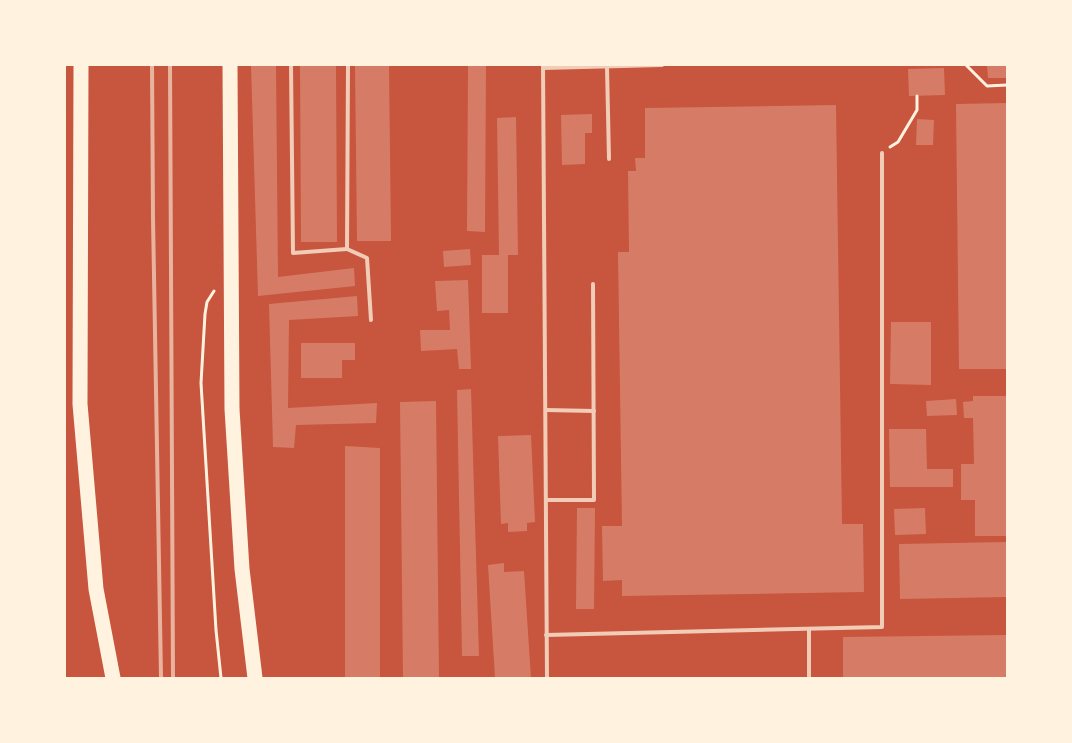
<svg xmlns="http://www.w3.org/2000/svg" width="1072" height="743" viewBox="0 0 1072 743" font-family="'Noto Sans',sans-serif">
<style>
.building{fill:#d67c66}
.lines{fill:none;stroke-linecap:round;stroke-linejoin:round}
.path{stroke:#fff3e0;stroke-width:3}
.service{stroke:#f1ccb7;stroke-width:4}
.motorway{stroke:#fff3e0;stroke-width:15}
.rail{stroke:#e9b49f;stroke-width:4}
</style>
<rect width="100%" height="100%" fill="#c8553d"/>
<!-- building -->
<g class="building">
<path d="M251,65H276L278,277L354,268L355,286L258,296Z"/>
<path d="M300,65H336L337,242H301Z"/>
<path d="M355,65H389L391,241H357Z"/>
<path d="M468,65H486L485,232L467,231Z"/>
<path d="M987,65H1007V78H988Z"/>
<path d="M944,68L945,95L909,96L908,69Z"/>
<path d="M1007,103V369H959L956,104Z"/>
<path d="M836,105L842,524H863L864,592L622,596V580L603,581L602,526H622L618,252H629L628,171H636L635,158H645V108Z"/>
<path d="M592,114V133H585V164L562,165L561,115Z"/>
<path d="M516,117L518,255H508V313H482V255H499L497,118Z"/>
<path d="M917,119L934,120L933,145H916Z"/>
<path d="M470,249L471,265L444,267L443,251Z"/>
<path d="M468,280L471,369H459L457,349L421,351L420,330H450L449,310L437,311L435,281Z"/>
<path d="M357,296L358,316L289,320L288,408L377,403L376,423L296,425L294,448L273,447L269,304Z"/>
<path d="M891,322H931V385L890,384Z"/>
<path d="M301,343H355V360H342V378H301Z"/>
<path d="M471,389L479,656H462L457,390Z"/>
<path d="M973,396H1007V536H975V500H961V464H974L973,418H964L963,402L973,401Z"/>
<path d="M956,399L957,415L927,416L926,401Z"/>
<path d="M436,401L439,678H403L400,402Z"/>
<path d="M889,429H926L927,469H953V487H890Z"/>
<path d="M531,435L535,522L527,523V531L508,532V523L501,524L498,436Z"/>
<path d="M345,446L380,448V678H345Z"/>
<path d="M577,508H595L594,609H576Z"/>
<path d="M925,508L926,534L895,535L894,509Z"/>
<path d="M1007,542V597L900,599L899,544Z"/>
<path d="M504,563V572L524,571L531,678H495L488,565Z"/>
<path d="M1007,635V678H843V637Z"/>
</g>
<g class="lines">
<!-- path -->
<g class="path">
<path d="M966,65L987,86L1007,85"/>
<path d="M890,147L898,142L917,110V96"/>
<path d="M214,291L207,302L205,314L201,383L216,630L221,678"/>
</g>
<!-- service -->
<g class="service">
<path d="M291,65L293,253L347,249"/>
<path d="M348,65L347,249L367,258L371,320"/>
<path d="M543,65L547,678"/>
<path d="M607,67L609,159"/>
<path d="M543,68L662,65"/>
<path d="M546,410L594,411"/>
<path d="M546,500H594L593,284"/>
<path d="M809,629V678"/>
<path d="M546,635L882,627V153"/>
</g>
<!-- motorway -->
<g class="motorway">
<path d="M81,65L80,404L96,589L113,678"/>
<path d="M230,65L232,409L242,569L255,678"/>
</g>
<!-- rail -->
<g class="rail">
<path d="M152,65L153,218L161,678"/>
<path d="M170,65L173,678"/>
</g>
</g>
<!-- border -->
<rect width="1072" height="743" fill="none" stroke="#fff3e0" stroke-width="132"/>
</svg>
